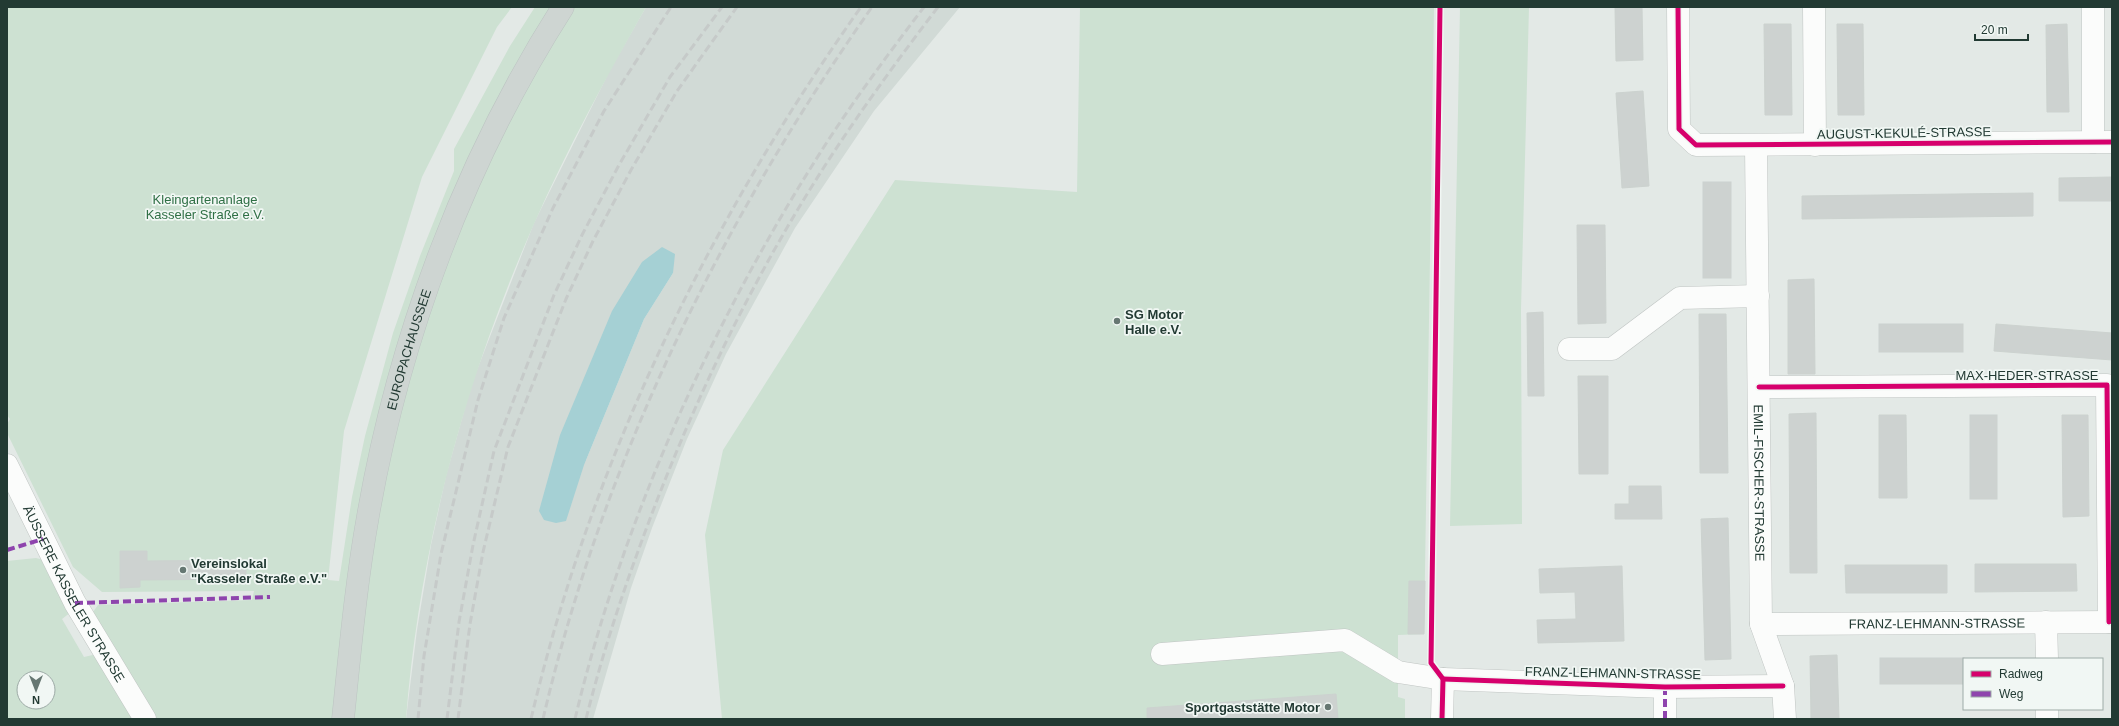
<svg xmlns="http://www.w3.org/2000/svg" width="2119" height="726" viewBox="0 0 2119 726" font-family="Helvetica,sans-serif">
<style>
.built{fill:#d1dad6;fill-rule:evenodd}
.green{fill:#cde1d2;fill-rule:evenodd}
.water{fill:#a5d0d4}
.building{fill:#cdd2d0;stroke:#ccd2cf}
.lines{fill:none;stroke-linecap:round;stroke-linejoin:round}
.minor-casing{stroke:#c0c5c3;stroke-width:23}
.major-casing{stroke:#bcc4c2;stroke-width:23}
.minor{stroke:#fbfcfb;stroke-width:22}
.major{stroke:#ced5d2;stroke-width:22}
.rail{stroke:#c6cac9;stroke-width:3;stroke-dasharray:8 4;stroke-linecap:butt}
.quiet{stroke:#8e44ad;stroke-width:4;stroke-dasharray:8 4;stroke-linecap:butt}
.cycleway-casing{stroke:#f1f7f4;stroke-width:8}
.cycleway{stroke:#d6006c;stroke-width:5}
.poi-dot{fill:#667772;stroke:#f1f7f4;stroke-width:1.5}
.labels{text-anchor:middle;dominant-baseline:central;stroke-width:3.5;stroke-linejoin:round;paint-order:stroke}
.street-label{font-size:13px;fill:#223a33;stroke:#f1f7f4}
.park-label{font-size:13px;fill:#2f6f45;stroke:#f1f7f4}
.poi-label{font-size:13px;font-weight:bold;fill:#223a33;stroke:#f1f7f4;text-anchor:start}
</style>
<rect width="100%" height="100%" fill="#e3e9e6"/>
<!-- built -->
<path class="built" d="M646,7H960L874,111L795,228L726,354L687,439L652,528L631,588L593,719H406L417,630L431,545L446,476L472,383L534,223L610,70ZM662,247L673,273L644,319L584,465Z"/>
<!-- green -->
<g class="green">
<path d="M7,7H512L497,27L422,177L344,431L328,580L339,581L352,497L365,436L393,333L420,256L454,171V149L510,46L535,7H551L429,254L333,719H156L95,620L93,612L98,605L252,600L254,591L102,592L73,567L7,433V424L10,419L7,415Z"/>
<path d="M574,7H646C606,78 567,149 534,224C465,379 419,550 406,719H352L376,522L401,408L428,313L464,219L512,113Z"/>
<path d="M1080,7H1434L1424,634L1398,635V697L1405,699V719H722L705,535L723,450L895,180L1077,192Z"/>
<path d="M1460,7H1529L1521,310L1522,524L1450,526Z"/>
<path d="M36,558L44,560L71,612L62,619L84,657L97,654L140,719H7V561ZM24,678H48V702H24Z"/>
</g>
<!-- water -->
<path class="water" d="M662,247L675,254L673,273L644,319L584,465L566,521L556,523L544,520L539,511L560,435L612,311L642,262Z"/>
<!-- building -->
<g class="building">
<path d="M1615,7H1642L1643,60L1616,61Z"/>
<path d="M1764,24H1791L1792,115H1765Z"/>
<path d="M1837,24H1863L1864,115H1838Z"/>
<path d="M2067,24L2069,112H2047L2046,25Z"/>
<path d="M1643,91L1649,186L1622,188L1616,93Z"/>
<path d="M2112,177V201H2059V178Z"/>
<rect x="1703" y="182" width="28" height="96"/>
<path d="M2033,193V216L1802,219V196Z"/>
<path d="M1577,225H1605L1606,323L1578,324Z"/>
<path d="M1814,279L1815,374H1788V280Z"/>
<path d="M1543,312L1544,396H1528L1527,313Z"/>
<path d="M1699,314H1726L1728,473H1700Z"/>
<rect x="1879" y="324" width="84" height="28"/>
<path d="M1996,324L2112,333V360L1994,351Z"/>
<path d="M1578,376H1608V474H1579Z"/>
<path d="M1816,413L1817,573H1790L1789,414Z"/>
<path d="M1879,415H1906L1907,498H1879Z"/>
<rect x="1970" y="415" width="27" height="84"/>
<path d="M2062,415H2088L2089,516L2063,517Z"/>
<path d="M1629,486H1661L1662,519H1615V504H1629Z"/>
<path d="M1728,518L1731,659L1705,660L1701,519Z"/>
<path d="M120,551H147V561L246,560V579L140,580V587L120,588Z"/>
<path d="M1975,564H2076L2077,591L1975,592Z"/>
<path d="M1845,565H1947V593H1846Z"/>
<path d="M1622,566L1624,641L1538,643L1537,620L1576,619L1575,592L1540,593L1539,569Z"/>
<path d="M1409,581H1425L1424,634H1408Z"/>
<path d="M1837,655L1839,719H1811L1810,656Z"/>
<rect x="1880" y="658" width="84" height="26"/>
<path d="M1336,694L1338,719H1147V708Z"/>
</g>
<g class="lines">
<defs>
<g id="minor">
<path d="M1678,7L1679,129L1696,145L2112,142"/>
<path d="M1814,7L1815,145"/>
<path d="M2093,7V142"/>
<path id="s1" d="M1756,146L1761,624L1783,686L1785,719"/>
<path d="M1569,349H1612L1680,298L1758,296"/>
<path d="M1759,387L2107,385L2109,622"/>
<path id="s2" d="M7,465L75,603L145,719"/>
<path d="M2046,622L2047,659"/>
<path id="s3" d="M1761,624L2112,622"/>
<path d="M1162,654L1345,640L1398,672L1443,679L1665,687L1783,686"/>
<path d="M1665,687V719"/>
<path d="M2047,709V719"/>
<path d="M1442,719L1443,679"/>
</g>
<g id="major">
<path id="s4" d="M343,719C350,651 356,583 368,516C399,337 465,160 563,7"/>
</g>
</defs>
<!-- minor casing -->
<use href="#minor" class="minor-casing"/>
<!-- major casing -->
<use href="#major" class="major-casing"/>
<!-- minor -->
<use href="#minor" class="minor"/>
<!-- major -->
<use href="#major" class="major"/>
<!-- rail -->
<g class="rail">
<path d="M418,719L424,656L441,554L478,400L504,318L553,208L604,111L671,7"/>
<path d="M447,719L459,622L473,545L494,451L554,295L582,235L619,165L670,77L722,7"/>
<path d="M458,719L470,624L483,552L508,447L566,299L593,241L631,170L677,91L737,7"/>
<path d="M531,719C592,460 708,223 861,7"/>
<path d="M543,719C603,461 721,222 872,7"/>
<path d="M575,719C621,525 709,329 815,161C848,108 886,57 924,7"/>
<path d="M586,719C601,659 620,600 641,543C689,411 750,282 826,164C861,110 899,58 938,7"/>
</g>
<!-- quiet -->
<g class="quiet">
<path d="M7,550L43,539"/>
<path d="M75,603L270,597"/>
<path d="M1665,687V719"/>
</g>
<defs>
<g id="cycleway">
<path d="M1440,7L1431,663L1443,679L1442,719"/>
<path d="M1678,7L1679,129L1696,145L2112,142"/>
<path d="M1759,387L2107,385L2109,622"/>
<path d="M1443,679L1665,687L1783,686"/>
</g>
</defs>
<!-- cycleway casing -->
<use href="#cycleway" class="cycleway-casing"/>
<!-- cycleway -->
<use href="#cycleway" class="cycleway"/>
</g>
<!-- markers -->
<g class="poi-dot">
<circle cx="1117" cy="321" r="4"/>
<circle cx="183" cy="570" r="4"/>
<circle cx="1328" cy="707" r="4"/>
</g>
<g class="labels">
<!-- street labels -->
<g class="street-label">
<text transform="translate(1904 133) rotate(-1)">AUGUST-KEKULÉ-STRASSE</text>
<text stroke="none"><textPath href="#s4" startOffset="376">EUROPACHAUSSEE</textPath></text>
<text x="2027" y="375">MAX-HEDER-STRASSE</text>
<text stroke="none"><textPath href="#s1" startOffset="337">EMIL-FISCHER-STRASSE</textPath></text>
<text stroke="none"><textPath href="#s2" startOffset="145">ÄUSSERE KASSELER STRASSE</textPath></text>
<text stroke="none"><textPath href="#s3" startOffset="176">FRANZ-LEHMANN-STRASSE</textPath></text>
<text transform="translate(1613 673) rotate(1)">FRANZ-LEHMANN-STRASSE</text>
</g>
<!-- park labels -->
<g class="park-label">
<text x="205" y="199">Kleingartenanlage<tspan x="205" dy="15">Kasseler Straße e.V.</tspan></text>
</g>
<!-- poi labels -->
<g class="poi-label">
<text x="1125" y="314">SG Motor<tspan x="1125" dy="15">Halle e.V.</tspan></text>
<text x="191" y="563">Vereinslokal<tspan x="191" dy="15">"Kasseler Straße e.V."</tspan></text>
<text x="1320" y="707" text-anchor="end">Sportgaststätte Motor</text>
</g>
</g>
<!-- border -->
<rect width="2119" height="726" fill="none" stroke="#223a33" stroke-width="16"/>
<!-- legend -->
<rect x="1963" y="658" width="140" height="52" fill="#f1f7f4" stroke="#9eaba7"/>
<rect x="1971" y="671" width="20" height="6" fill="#d6006c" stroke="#9eaba7"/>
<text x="1999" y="678" font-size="12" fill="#223a33">Radweg</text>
<rect x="1971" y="691" width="20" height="6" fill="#8e44ad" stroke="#9eaba7"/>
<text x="1999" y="698" font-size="12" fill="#223a33">Weg</text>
<!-- north arrow -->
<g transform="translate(36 690) rotate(180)"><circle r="19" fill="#f1f7f4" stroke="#9eaba7"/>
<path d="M0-3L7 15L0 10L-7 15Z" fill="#667772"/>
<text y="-6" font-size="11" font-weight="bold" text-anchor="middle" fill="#223a33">N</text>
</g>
<!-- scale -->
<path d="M1975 34v6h53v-6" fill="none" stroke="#223a33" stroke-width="2"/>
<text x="1981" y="34" font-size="12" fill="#223a33" stroke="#f1f7f4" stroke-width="3" paint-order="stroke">20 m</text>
</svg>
